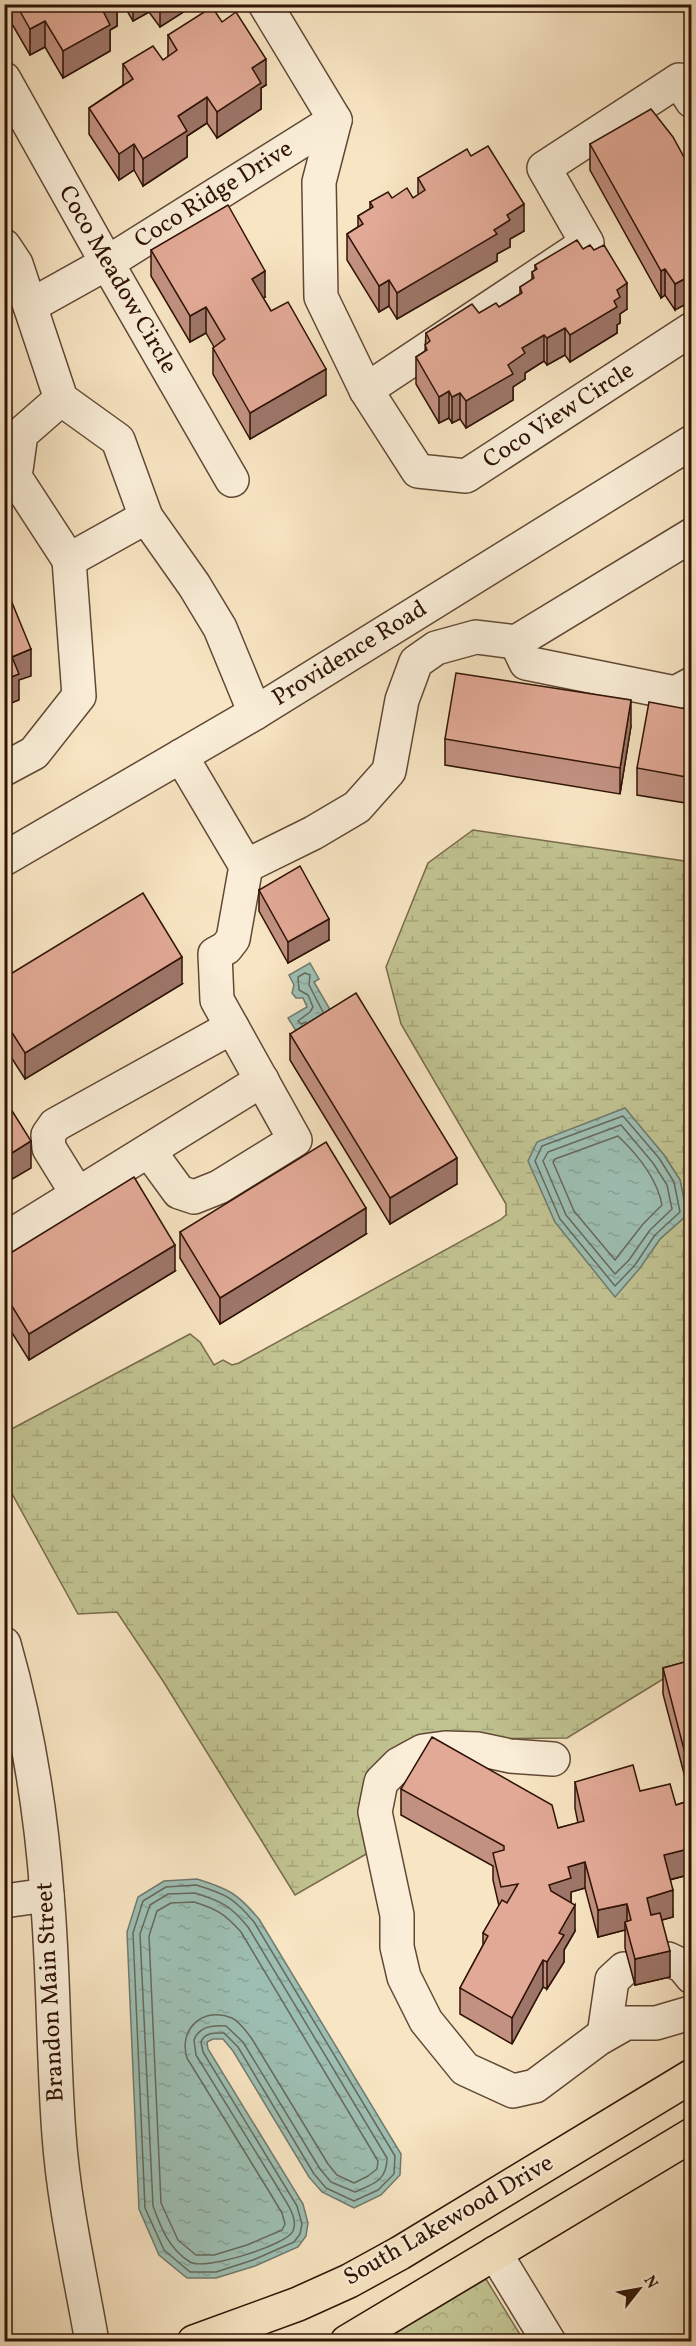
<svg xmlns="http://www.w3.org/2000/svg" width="696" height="2346" viewBox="0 0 696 2346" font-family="Vollkorn,serif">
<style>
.forest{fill:url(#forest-crowns);stroke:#786b4c;stroke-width:1.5}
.wetland{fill:url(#wetland-marsh);stroke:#786b4c;stroke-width:1.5;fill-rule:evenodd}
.water{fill:url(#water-ripples);stroke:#717a6e;stroke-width:1.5}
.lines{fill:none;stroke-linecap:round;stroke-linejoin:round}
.shore{stroke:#66695c;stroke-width:1.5}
.minor-casing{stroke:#614835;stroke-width:36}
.major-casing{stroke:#2f1306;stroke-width:36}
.minor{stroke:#faeed8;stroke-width:33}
.major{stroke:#f8e5c3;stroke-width:33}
.wall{fill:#c29181;stroke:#2f1306;stroke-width:1.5}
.shaded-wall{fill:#9e7669;stroke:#2f1306;stroke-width:1.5}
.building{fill:#e2a996;stroke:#2f1306;stroke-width:1.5}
.labels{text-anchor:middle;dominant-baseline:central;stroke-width:4.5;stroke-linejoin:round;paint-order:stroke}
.street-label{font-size:24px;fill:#2f1306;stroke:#faeed8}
</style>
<defs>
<pattern id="forest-crowns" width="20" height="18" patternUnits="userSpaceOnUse" patternTransform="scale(1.5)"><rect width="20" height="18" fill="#c1c391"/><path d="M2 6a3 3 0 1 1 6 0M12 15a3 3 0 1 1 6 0" fill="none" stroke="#a6a77c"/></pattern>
<pattern id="wetland-marsh" width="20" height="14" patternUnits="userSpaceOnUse" patternTransform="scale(1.5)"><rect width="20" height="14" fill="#c1c391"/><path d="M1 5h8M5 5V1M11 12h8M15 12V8" fill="none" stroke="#a6a77c"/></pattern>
<pattern id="water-ripples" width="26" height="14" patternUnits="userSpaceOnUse" patternTransform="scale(1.5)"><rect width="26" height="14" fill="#9dbfb3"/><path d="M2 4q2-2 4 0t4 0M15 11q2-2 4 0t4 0" fill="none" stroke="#88a398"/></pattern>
</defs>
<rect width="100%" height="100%" fill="#f8e5c3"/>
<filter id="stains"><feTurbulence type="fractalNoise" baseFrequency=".00333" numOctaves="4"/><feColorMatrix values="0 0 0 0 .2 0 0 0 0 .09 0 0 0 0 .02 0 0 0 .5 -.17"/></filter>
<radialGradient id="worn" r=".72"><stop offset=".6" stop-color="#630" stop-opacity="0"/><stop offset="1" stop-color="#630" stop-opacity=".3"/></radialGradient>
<!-- forest -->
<path class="forest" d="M486,2279L524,2341H382Z"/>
<!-- wetland -->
<path class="wetland" d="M473,830L691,862V1662L567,1738L462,1739L376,1782L375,1849L295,1895L163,1681L117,1612L78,1614L5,1481L4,1433L190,1334L200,1342L214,1365L223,1360L232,1365L239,1363L500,1220L506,1215V1204L401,1024L386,967L428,863ZM625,1109L664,1155L680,1180L687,1215L660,1239L639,1268Z"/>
<!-- water -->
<g class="water">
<path d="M310,963L319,979L314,982L332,1013L298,1034L288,1018L307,1007L303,998H296L292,993L294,985L289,975Z"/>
<path d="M625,1108L664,1155L680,1180L687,1215L660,1239L640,1268L615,1297L555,1222L528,1161L537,1142Z"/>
<path d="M197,1879C229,1889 237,1893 259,1919L401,2154L400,2175L381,2195L354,2208L322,2192L309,2177L233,2051L223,2039H213L207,2042L208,2049L303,2204L308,2223L306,2236L298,2247L255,2266L216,2278H187L159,2255L139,2209L127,1932L138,1897L164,1881Z"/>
</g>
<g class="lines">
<!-- shore -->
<g class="shore">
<path d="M306,1022L301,1024L298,1021L310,1012L313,1007L308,995L299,990L298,977L305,973L310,975L309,985L323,1012"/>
<path d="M623,1116L659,1158L674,1182L680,1212L655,1235L635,1265L615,1286L560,1219L535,1161L542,1146Z"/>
<path d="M621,1125L653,1163L667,1185L672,1209L650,1230L629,1260L615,1274L566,1215L543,1161L548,1152Z"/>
<path d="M618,1136C638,1155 657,1178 662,1205L643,1224L615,1260L574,1211L553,1162L555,1159Z"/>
<path d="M196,1885C226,1894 234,1898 254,1922L395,2156L394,2174L378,2190L354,2201L326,2188L314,2174L238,2047L224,2033C215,2033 205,2032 201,2042L203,2052L297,2206L302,2224L300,2234L294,2242L253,2260L216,2272H190L164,2250L145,2208L133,1933L143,1901L166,1887Z"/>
<path d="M195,1893C221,1901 231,1906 248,1927L387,2158C387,2181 373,2184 355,2192L331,2182L320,2169L243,2042L226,2026C213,2025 199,2026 194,2040L196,2055L278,2188C284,2200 299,2217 293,2231C287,2245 204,2271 190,2262C169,2249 161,2228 153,2206L140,1934L150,1905L168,1894Z"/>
<path d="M194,1902C217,1909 225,1914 241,1932L378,2161L377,2169L368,2176L354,2183L337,2175L328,2164L252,2039C247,2032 240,2022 232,2018C203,2006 178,2029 187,2058L270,2193L282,2213L285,2224L282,2230L247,2245L214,2255H196L178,2240L161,2203L149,1936L157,1911L171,1903Z"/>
</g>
<defs>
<g id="minor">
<path d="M265,4L335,120L319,182L321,297L366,390L418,471L466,476L692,329"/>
<path d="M4,79L107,263L232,480"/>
<path d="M4,246L16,264L61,399L118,440L146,517L194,585L220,628L255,713"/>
<path d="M30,306L107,263L335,120"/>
<path d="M366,390L587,243L544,168L679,80L692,101"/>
<path d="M61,399L21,434L15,477L69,560"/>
<path d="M692,535L516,642L526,663L675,693L692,684"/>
<path d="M181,756L246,866L313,833L357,807L389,771L402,700L416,662L436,648L476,637L516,642"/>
<path d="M4,769L34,753L79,696L69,560L146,517"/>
<path d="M4,859L255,713L692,442"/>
<path d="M149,1151L179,1192L194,1197L219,1187L295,1140L217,1000L215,954L226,948L233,939L246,866"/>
<path d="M78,1195L49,1148L48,1135L55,1125L232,1027"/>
<path d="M4,1240L262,1080"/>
<path d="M4,1644C27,1725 41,1810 47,1894C54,1974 53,2055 59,2135C64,2205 80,2273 92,2342"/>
<path d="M553,1759L510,1756L478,1749L445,1748L423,1751L399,1764L381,1782L375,1812L397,1915V1947L404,1977L426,2021L465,2069L513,2091L535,2086L598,2039L626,2023H656L690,2013L692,2015"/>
<path d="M4,1901L47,1895"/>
<path d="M668,1959L683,1966L692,1977"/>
<path d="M604,2035L612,1980L624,1969"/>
<path d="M495,2253L549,2342"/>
</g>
<g id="major">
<path d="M194,2342L298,2304L349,2281L400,2253L692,2076"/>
<path d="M347,2342L692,2135"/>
</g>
</defs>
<!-- minor casing -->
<use href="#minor" class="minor-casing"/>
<!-- major casing -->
<use href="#major" class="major-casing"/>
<!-- minor -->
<use href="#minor" class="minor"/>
<!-- major -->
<use href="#major" class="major"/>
</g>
<!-- wall -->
<g class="wall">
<path d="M12,4H117V26L110,30V51L63,78L45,47L30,55L12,24Z"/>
<path d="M123,4H196L160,27L149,12L133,21Z"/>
<path d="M168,35L266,85L261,88V109L217,138L207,123L187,136V157L143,186L134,170L119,180L89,134V108L123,85V64L163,60L168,57Z"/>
<path d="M590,144L692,172L675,310L665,295L661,298L590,170Z"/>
<path d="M471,156L524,231L510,239V247L497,254V261L397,319L389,306L379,312L347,260V234L358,227V216L370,209V202L392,198H413L418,195V178Z"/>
<path d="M583,249L627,309L620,314V323L617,325V333L570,362L565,355L547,365L544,361L525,373V379L513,387V400L466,428L460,419L452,423L449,418L439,423L416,384V357L425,351L426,333L479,313L499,307L520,294V287L532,280V272L535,270V265Z"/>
<path d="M151,250L265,297L263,298L271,311L326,395L250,439L213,374V348L214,347L206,333L190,342L151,276Z"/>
<path d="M692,710V804L637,795V768Z"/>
<path d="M631,726L620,794L445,765V739Z"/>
<path d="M259,890L329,940L288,963L259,911Z"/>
<path d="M4,978L182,984L25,1079L4,1046Z"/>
<path d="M290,1034L457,1184L390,1224L290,1060Z"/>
<path d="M180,1232L366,1234L220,1324L180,1258Z"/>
<path d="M4,1257L175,1271L29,1360L4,1320Z"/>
<path d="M692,1660V1874L670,1880L673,1917L662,1920L670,1977L635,1985L625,1948V1930L598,1937L585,1888L571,1892V1903L575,1931L564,1950V1962L547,1989L543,1987L512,2044L460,2014V1988L483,1945V1933L499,1906L493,1880V1866L401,1815V1789L558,1828L578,1823L575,1808V1782L640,1791L676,1805L691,1800L663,1694V1668Z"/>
</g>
<!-- shaded-wall -->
<g class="shaded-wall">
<path d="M110,4H117V26L110,30V51L63,78V51L102,9Z"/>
<path d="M133,4H149V12L133,21Z"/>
<path d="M160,4H196L160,27Z"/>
<path d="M45,21V47L30,55V29Z"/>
<path d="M266,59V85L261,88V109L217,138V112L252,68Z"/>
<path d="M207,97V123L187,136V157L143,186V159L178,116Z"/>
<path d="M134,144V170L119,180V154Z"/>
<path d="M524,204V231L510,239V247L497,254V261L397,319V293L494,230L507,215Z"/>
<path d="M665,269V295L661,298V271Z"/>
<path d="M265,271V297L252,305V279Z"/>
<path d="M692,275V301L675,310V284Z"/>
<path d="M389,280V306L379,312V286Z"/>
<path d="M627,283V309L620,314V323L617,325V333L570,362V335L614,301L617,290Z"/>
<path d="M206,307V333L190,342V316Z"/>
<path d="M565,328V355L547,365V338Z"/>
<path d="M544,335V361L525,373V379L513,387V400L466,428V401L522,348Z"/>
<path d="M326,369V395L250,439V413Z"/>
<path d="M449,391V418L439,423V397Z"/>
<path d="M460,393V419L452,423V397Z"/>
<path d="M31,649V676L19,680V700L4,706V680L12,657Z"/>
<path d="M631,700V726L620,794V768Z"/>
<path d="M329,919V940L288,963V942Z"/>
<path d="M182,957V984L25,1079V1053Z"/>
<path d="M31,1141V1168L4,1184V1158Z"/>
<path d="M457,1158V1184L390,1224V1198Z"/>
<path d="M366,1208V1234L220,1324V1298Z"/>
<path d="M175,1245V1271L29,1360V1334Z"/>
<path d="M692,1848V1874L664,1881V1855Z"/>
<path d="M585,1862V1888L571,1892V1904L549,1911V1885L568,1867Z"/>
<path d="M673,1890V1917L647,1924V1898Z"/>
<path d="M627,1904V1927L625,1922V1930L598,1937V1910Z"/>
<path d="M575,1905V1931L564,1950V1962L547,1989V1962L559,1933Z"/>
<path d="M670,1951V1977L635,1985V1959Z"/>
<path d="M543,1960V1987L512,2044V2018Z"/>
</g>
<!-- building -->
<g class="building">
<path d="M16,4H110L102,9L110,25L63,51L45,21L30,29Z"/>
<path d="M212,7L222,22L236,12L266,59L252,68L261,83L217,112L207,97L178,116L187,131L143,159L134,144L119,154L89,108L133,79L123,64L153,46L163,60L177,50L168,35Z"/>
<path d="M651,109L673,137L692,172V275L675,284L665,269L661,271L590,144Z"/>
<path d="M488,146L524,204L507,215L510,220L494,230L497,234L397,293L389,280L379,286L347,234L363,224L358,216L373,207L370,202L388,192L392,198L407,188L413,198L425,190L418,178L467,149L471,156Z"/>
<path d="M228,205L265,271L252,279L271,311L288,302L326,369L250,413L213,348L225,339L206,307L190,316L151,250Z"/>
<path d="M577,240L583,249L590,245L594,250L604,245L627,283L617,290L620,297L614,301L617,307L570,335L565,328L547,338L544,335L522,348L525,353L508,365L513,374L466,401L460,393L452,397L449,391L439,397L416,357L427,350L425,345L430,341L426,333L472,304L479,313L496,303L499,307L522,293L520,287L534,278L532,272L537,269L535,265Z"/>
<path d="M4,583L31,649L12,657L19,674L4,680Z"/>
<path d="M456,673L631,700L620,768L445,739Z"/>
<path d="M649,702L692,710V778L637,768Z"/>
<path d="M300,866L329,919L288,942L259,890Z"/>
<path d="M143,893L182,957L25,1053L4,1020V978Z"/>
<path d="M356,993L457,1158L390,1198L290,1034Z"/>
<path d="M4,1098L31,1141L4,1158Z"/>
<path d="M326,1142L366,1208L220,1298L180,1232Z"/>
<path d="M134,1177L175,1245L29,1334L4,1293V1257Z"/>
<path d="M692,1660V1773H690L663,1668Z"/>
<path d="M432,1737L552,1805L558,1828L584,1821L575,1782L633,1765L640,1791L670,1784L676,1805L692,1800V1848L664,1855L673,1890L647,1898L651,1915L660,1913L670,1951L635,1959L625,1922L631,1920L627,1904L598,1910L585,1862L568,1867L571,1878L549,1885L551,1891L575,1905L559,1933L564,1935L547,1962L543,1960L512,2018L460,1988L488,1936L483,1933L502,1900L507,1903L518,1884L501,1887L493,1853L504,1850V1846L401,1789Z"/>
</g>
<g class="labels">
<!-- street labels -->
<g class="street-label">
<text transform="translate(214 195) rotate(-32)">Coco Ridge Drive</text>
<text transform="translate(117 280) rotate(60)">Coco Meadow Circle</text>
<text transform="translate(559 416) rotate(-33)">Coco View Circle</text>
<text transform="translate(350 654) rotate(-32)">Providence Road</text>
<text transform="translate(51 1992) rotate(-93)">Brandon Main Street</text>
<text transform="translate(449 2221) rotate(-30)">South Lakewood Drive</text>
</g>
</g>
<!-- margin -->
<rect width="696" height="2346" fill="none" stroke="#f8e5c3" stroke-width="24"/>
<rect x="6" y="6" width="684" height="2334" fill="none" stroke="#2f1306" stroke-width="3"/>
<rect x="12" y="12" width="672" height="2322" fill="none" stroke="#2f1306" stroke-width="1.5"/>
<!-- north arrow -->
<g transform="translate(639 2289) rotate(59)" stroke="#faeed8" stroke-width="4.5" paint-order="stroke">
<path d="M0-4.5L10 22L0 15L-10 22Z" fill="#2f1306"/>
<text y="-9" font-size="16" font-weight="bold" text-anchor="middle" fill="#2f1306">N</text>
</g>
<rect width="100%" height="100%" filter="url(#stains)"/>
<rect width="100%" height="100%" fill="url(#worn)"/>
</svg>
